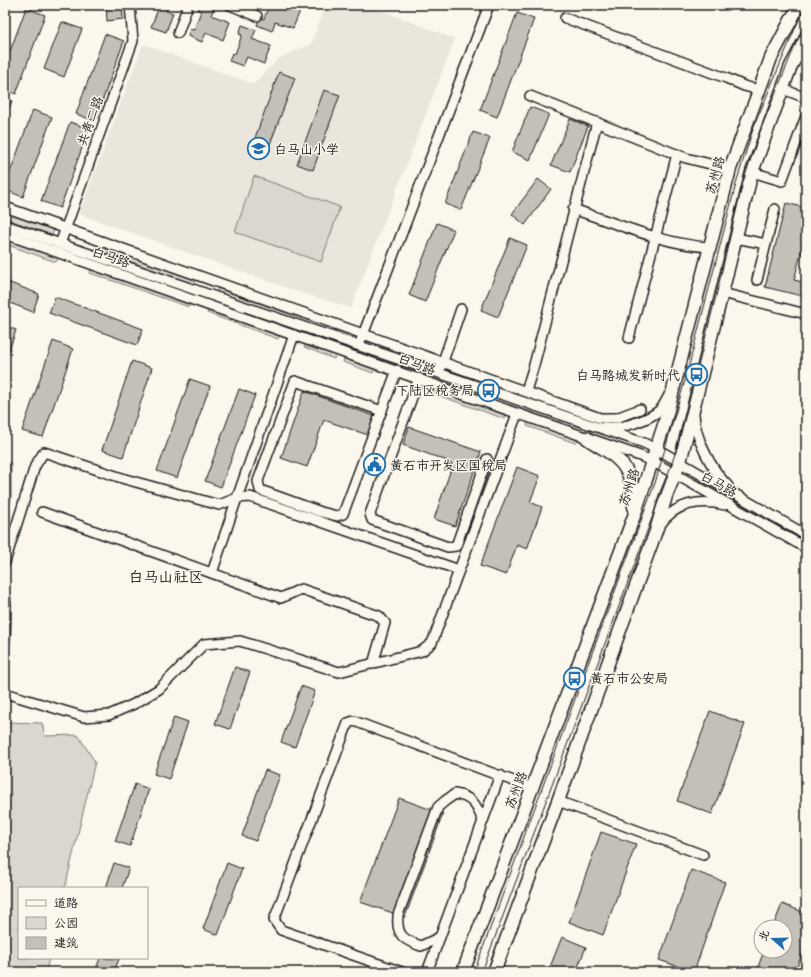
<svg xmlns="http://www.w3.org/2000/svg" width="811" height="977" viewBox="0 0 811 977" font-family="'Comic Neue','LXGW WenKai TC',sans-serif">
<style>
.built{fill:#eae6dc}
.green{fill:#dad7ce;stroke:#7b7a75}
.building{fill:#c3c0b8;stroke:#1c1c1c}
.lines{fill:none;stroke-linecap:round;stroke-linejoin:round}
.minor-casing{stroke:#1c1c1c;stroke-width:12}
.major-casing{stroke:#1c1c1c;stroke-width:15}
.minor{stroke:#fbf7ec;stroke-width:9}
.major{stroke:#fbf7ec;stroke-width:12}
.tram{stroke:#1c1c1c;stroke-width:1}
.labels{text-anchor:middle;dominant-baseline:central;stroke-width:3;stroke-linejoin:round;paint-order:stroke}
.street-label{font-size:13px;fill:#1c1c1c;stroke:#fbf7ec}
.poi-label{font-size:13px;fill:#1c1c1c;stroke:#fbf7ec;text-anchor:start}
.quarter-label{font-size:15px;fill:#1c1c1c;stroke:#fbf7ec}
</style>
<rect width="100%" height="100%" fill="#fbf7ec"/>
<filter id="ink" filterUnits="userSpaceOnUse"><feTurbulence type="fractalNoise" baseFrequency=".025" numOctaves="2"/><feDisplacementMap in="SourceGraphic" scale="8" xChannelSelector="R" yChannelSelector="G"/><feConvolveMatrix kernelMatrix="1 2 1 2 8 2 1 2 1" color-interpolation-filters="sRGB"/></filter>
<g filter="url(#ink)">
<!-- built -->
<path class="built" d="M326,5H367L455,39L351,308L298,292L79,214L143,44L253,84L281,57L311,44Z"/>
<!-- green -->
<g class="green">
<path d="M254,176L340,207L321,262L235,232Z"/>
<path d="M5,213L54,230L52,235L5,218Z"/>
<path d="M5,239L58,257L56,262L5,244Z"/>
<path d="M97,245L196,279L194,284L95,249Z"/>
<path d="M91,268L190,302L189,307L90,273Z"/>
<path d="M218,288L341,331L339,336L217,292Z"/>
<path d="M208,309L280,334L278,339L207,313Z"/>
<path d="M306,343L336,354L334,359L304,347Z"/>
<path d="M382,346L427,361L425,365L381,350Z"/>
<path d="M344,357L375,368L373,373L343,362Z"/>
<path d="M456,372L584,416L583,420L454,376Z"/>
<path d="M431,387L506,414L505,419L429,392Z"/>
<path d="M528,421L577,438L575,443L527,426Z"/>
<path d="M5,461L11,464V499L5,522Z"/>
<path d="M5,711V722L42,723L45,736L78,735L95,762L65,888H19V958H49L46,972H5Z"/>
</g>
<!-- building -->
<g class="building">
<path d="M106,5H122L123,19L107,21Z"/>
<path d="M153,5H168L166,11L173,13L166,32L151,27L158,9L152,7Z"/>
<path d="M200,5L215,6L211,15L230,22L223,40L206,33L202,42L188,36L190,29L194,30L201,11L198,10Z"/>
<path d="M269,5H284L300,11L293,28L275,22L272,31L257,25L260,18L264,19Z"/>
<path d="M26,8L45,15L16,94L5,90V65Z"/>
<path d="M517,13L534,19L497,117L480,110Z"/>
<path d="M62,22L82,29L64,77L44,69Z"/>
<path d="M242,25L256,30L252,39L271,46L264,64L247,57L243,66L229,61L232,53L235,54L242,35L239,34Z"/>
<path d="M105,34L124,41L95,121L76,114Z"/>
<path d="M279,72L295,78L267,152L252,146Z"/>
<path d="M324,90L340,95L313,170L297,164Z"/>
<path d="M5,98L12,101L5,119Z"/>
<path d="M530,107L549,114L530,160L512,152Z"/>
<path d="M33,110L52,117L23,197L5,190V186Z"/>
<path d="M570,119L588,126L570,172L551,165Z"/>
<path d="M70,122L89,129L60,208L41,201Z"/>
<path d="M473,132L490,138L461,210L445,204Z"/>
<path d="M538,179L551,189L525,225L512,214Z"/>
<path d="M786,203L806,208V234L794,280L806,283V297L765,287Z"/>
<path d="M437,223L454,230L425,302L409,295Z"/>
<path d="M510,238L527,245L498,317L481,310Z"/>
<path d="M5,281L39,294L33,312L5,301Z"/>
<path d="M55,297L143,329L137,345L49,313Z"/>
<path d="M5,326L16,330L5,362Z"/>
<path d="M53,341L73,349L43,437L22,431Z"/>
<path d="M132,361L152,368L123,457L102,450Z"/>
<path d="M190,379L210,386L177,478L157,471Z"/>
<path d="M239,389L255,395L221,487L205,481Z"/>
<path d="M304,391L374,416L368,435L324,420L307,467L281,458Z"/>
<path d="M409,427L481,452L455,526L434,519L453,463L403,445Z"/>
<path d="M517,467L540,476L530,502L542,507L527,549L517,545L506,575L480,566Z"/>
<path d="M235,667L250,672L230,729L215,724Z"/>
<path d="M301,686L315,691L295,747L281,742Z"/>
<path d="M710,711L745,724L712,814L677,801Z"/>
<path d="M174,717L188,722L169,779L154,774Z"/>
<path d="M265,770L280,775L256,841L242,836Z"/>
<path d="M135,784L149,789L130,846L115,841Z"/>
<path d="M399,798L443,814L405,917L360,902Z"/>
<path d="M601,832L636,844L603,935L569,922Z"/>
<path d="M114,863L129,868L122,888H106Z"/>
<path d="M227,863L242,869L218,935L203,929Z"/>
<path d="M691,870L725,882L694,972L659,960Z"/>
<path d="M782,904L806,913V944L795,972H756L764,951H785V927H773Z"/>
<path d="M562,937L586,947L576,972H548Z"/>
<path d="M100,958L119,959L114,972H95Z"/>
</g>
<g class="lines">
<defs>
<g id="minor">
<path d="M230,5L257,16"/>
<path d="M565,18L726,78L744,86L759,90"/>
<path d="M178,33L188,5"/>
<path d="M783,89L806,98"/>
<path d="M530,96L686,158L730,169"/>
<path d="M752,172L782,181L806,116"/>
<path d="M5,207L600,418H616L640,409"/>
<path d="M573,209C615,223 666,245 709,247"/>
<path d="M5,225L644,443L664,453L806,535"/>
<path d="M5,234C217,308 428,383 640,456L652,461L806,548"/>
<path d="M736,238L766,244L757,280"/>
<path d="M60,244L133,41L130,5"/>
<path d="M766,244L775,209"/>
<path d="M722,293L806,314"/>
<path d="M294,335L237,498L250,497L459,570"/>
<path d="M629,338L677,154"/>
<path d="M361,340L489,5"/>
<path d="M441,367L461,309"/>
<path d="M419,378L370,514L372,520L448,547L456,546L487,459"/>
<path d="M526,391L534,365L597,122"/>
<path d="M382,411L295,381L258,481L260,490L321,512L337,516L343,514L397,370"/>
<path d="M694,414C695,438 711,469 728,486"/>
<path d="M604,427C620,430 649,420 661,409C664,405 667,399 669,395"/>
<path d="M42,512L281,598L301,589L379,616L385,623L373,664"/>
<path d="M660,525C675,503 700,499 725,505"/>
<path d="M5,562L35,466L44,452L125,479L219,505L237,498"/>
<path d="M212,573L237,498"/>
<path d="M5,596L6,605L5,640"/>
<path d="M5,693L84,717L109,715L134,704L159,689L204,644L240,641L339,672L422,651L432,643L517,414"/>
<path d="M558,801L703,855"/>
<path d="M440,937L421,946C403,940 396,935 398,915L438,807L445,801L455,794C473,797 477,806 483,821"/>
<path d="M402,972L281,930L274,920L348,723L354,721L532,788"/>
<path d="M427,972L500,775"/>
</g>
<g id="major">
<path d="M587,438C596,445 608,450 616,458C631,470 634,489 634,507"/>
<path d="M463,972L634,516L664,425L730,169L771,58L799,5"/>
<path d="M494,972L558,801L656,531L666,496L680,462L752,172L791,66L806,38"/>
</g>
</defs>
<!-- minor casing -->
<use href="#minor" class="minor-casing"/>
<!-- major casing -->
<use href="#major" class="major-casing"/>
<!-- minor -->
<use href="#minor" class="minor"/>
<!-- major -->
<use href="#major" class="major"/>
<!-- tram -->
<g class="tram">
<path d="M474,972L655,483L686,377L737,180L754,126L805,5"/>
<path d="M482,972L664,486L678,445L715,300L743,182L762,126L806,19"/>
</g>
</g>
</g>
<!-- icons -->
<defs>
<symbol id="school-ring" viewBox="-11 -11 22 22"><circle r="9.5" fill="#fbf7ec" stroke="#1f6fb2" stroke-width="1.5"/><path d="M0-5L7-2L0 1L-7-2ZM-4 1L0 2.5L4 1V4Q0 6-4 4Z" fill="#1f6fb2"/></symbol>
<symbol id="bus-ring" viewBox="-11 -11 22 22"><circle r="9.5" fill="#fbf7ec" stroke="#1f6fb2" stroke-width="1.5"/><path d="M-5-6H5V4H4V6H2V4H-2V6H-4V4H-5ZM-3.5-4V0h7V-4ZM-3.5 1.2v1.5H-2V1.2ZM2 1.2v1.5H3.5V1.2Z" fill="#1f6fb2"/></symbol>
<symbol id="civic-ring" viewBox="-11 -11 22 22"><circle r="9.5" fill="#fbf7ec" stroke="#1f6fb2" stroke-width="1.5"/><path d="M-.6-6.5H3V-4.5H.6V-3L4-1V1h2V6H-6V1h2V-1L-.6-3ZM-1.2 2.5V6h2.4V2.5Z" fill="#1f6fb2"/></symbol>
</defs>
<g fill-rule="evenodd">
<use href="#school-ring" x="246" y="136" width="25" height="25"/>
<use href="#bus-ring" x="684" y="362" width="25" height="25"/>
<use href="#bus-ring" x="476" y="378" width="25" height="25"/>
<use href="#civic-ring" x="362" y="452" width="25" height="25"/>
<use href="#bus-ring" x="562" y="666" width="25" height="25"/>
</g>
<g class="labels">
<!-- street labels -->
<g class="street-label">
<text transform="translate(90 121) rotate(-70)">共青二路</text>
<text transform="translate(715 175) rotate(-74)">苏州路</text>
<text transform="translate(111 257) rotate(19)">白马路</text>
<text transform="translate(417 364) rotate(20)">白马路</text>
<text transform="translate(719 484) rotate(29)">白马路</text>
<text transform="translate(629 487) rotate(-72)">苏州路</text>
<text transform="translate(516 790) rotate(-69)">苏州路</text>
</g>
<!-- poi labels -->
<g class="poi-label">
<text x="274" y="149">白马山小学</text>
<text x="680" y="375" text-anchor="end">白马路城发新时代</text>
<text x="474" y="390" text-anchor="end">下陆区税务局</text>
<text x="390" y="465">黄石市开发区国税局</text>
<text x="590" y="678">黄石市公安局</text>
</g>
<!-- quarter labels -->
<g class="quarter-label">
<text x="166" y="577">白马山社区</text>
</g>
</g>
<!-- margin -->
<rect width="811" height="977" fill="none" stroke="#fbf7ec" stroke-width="20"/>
<rect x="10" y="10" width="791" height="957" fill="none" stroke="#1c1c1c" stroke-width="1.5" filter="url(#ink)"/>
<!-- legend -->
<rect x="18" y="887" width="130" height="72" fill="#fbf7ec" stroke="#a29f99"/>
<rect x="26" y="900" width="20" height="6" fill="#fbf7ec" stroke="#a29f99"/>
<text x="54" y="907" font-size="12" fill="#1c1c1c">道路</text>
<rect x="26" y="917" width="20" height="12" fill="#dad7ce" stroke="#a29f99"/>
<text x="54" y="927" font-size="12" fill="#1c1c1c">公园</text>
<rect x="26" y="937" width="20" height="12" fill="#c3c0b8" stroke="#a29f99"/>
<text x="54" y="947" font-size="12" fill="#1c1c1c">建筑</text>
<!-- north arrow -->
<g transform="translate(773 939) rotate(290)"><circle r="19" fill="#fbf7ec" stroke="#a29f99"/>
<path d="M0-3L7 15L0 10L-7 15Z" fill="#1f6fb2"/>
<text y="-6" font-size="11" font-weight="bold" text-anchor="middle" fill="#1c1c1c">北</text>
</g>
</svg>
